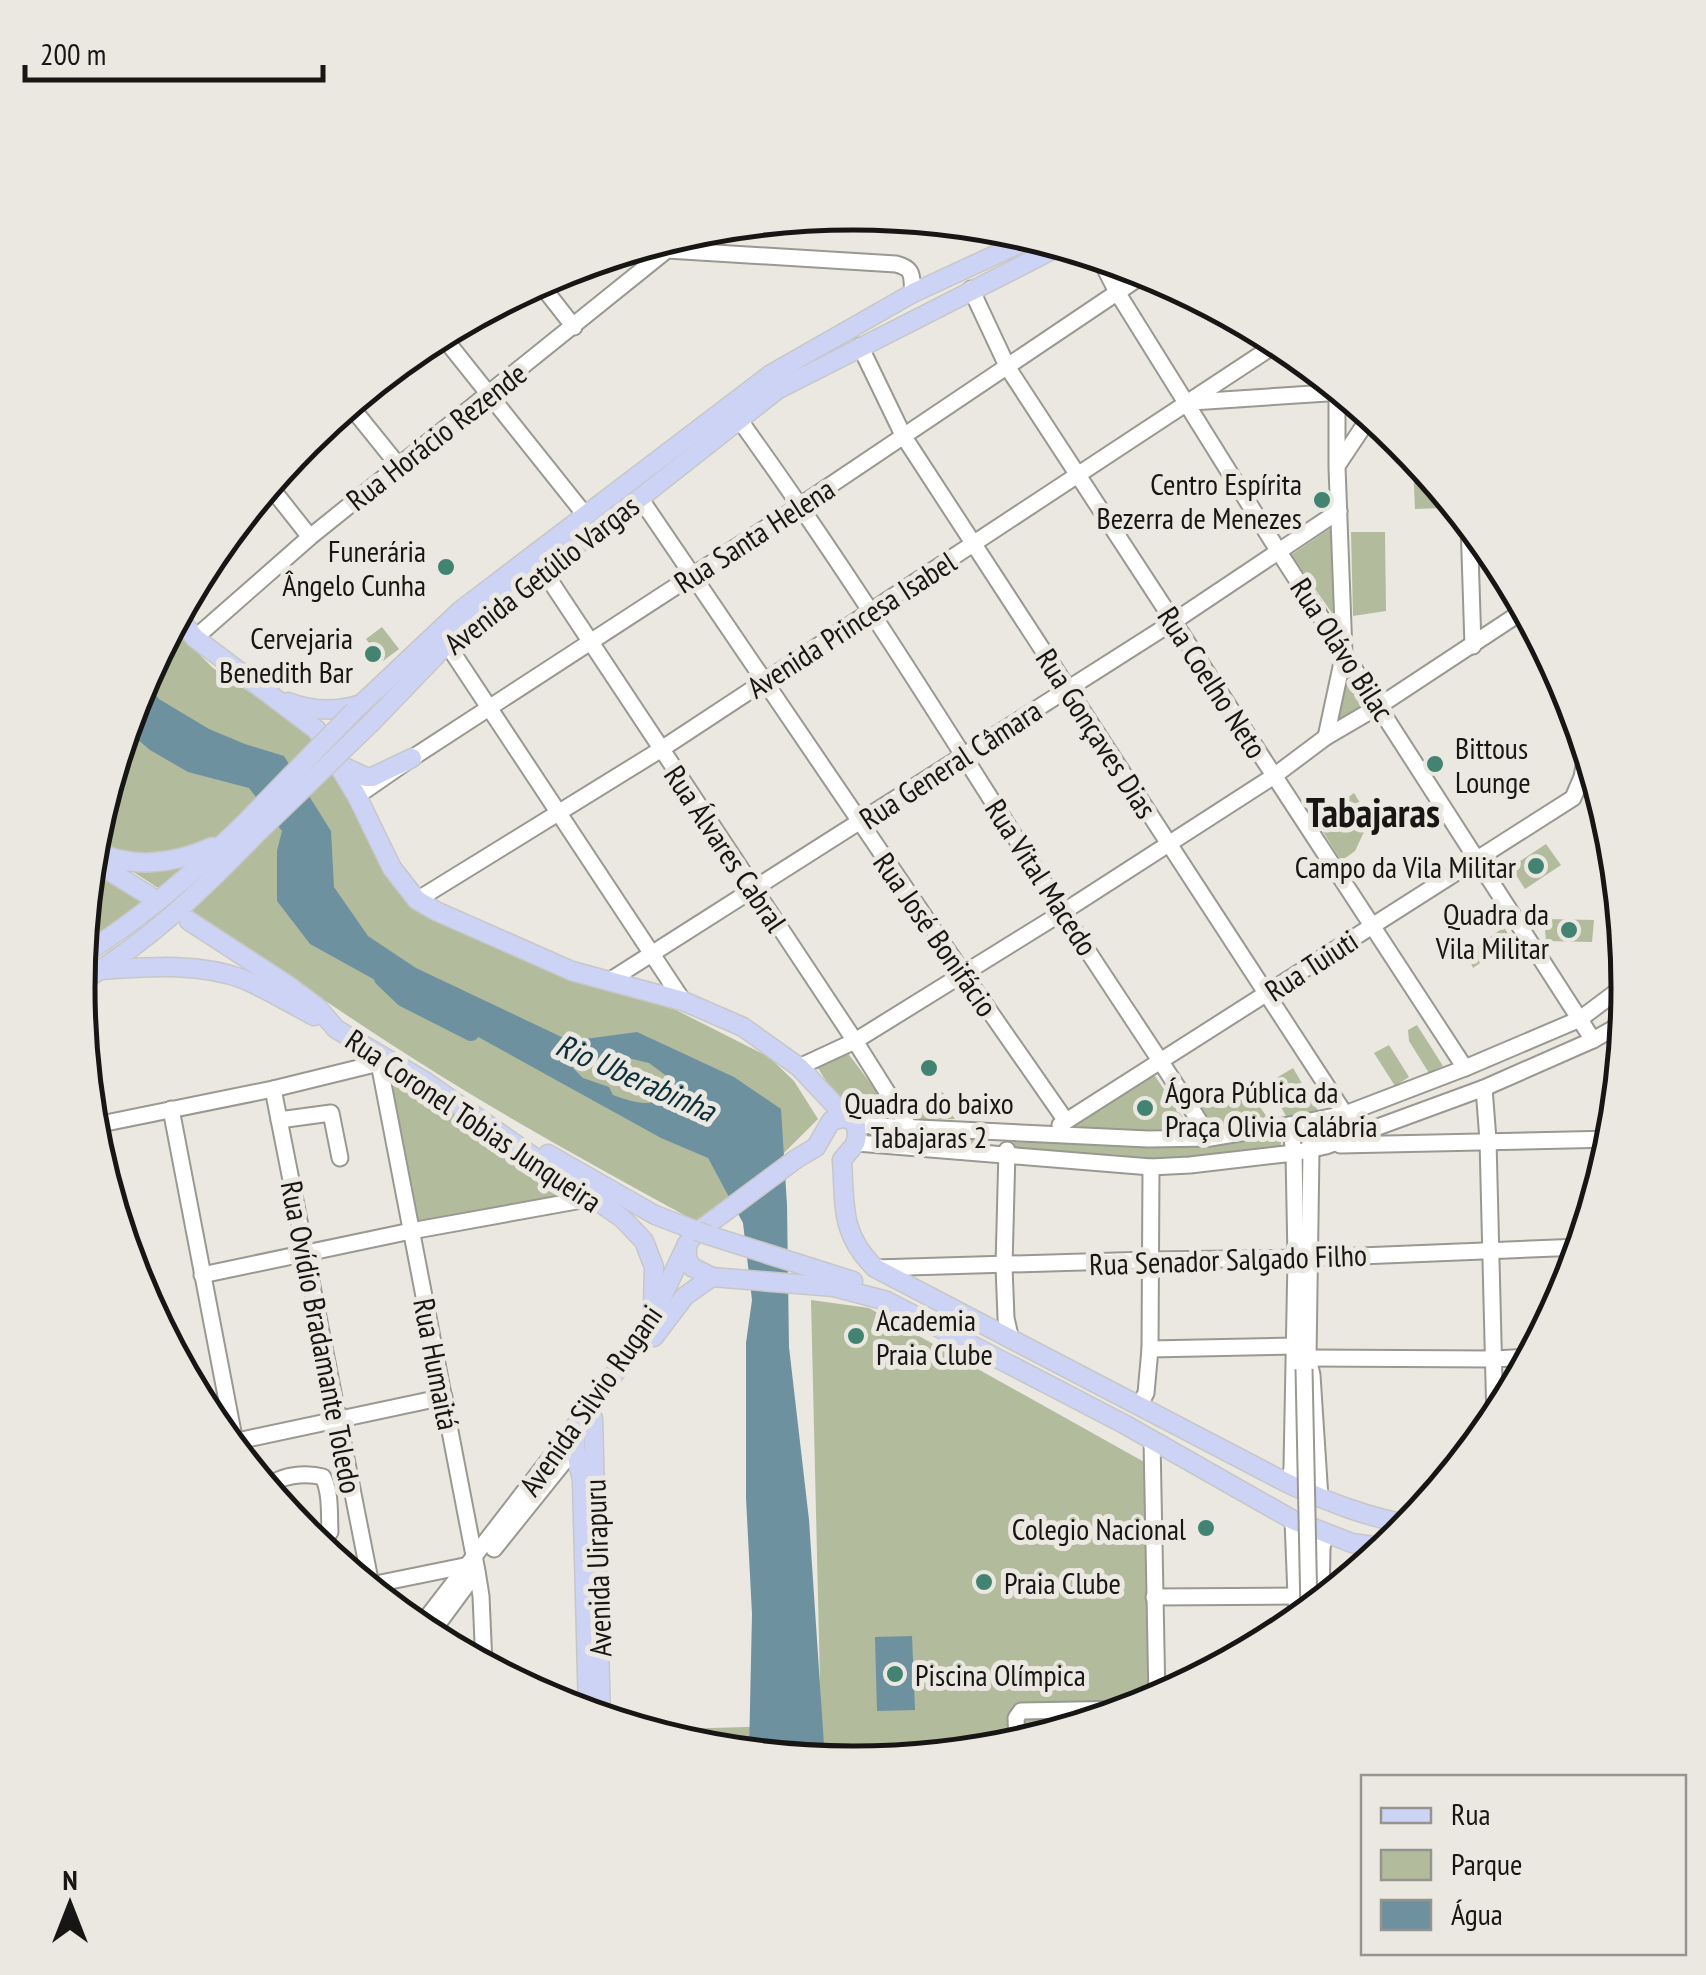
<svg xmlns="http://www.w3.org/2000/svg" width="1706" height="1975" viewBox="0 0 1706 1975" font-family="'PT Sans Narrow',sans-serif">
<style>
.green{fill:#b3bb9d}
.water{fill:#6e919f;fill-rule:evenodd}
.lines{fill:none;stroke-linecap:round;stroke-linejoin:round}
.river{stroke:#6e919f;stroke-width:18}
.minor-casing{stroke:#999891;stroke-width:19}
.major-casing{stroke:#c7c7c7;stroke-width:21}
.minor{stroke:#fff;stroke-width:15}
.major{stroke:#ccd3f5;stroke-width:18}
.minor-bridge-casing{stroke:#999891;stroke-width:19;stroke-linecap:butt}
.major-bridge-casing{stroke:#c7c7c7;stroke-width:21;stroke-linecap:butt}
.minor-bridge{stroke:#fff;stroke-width:15}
.major-bridge{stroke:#ccd3f5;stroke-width:18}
.poi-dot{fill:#428372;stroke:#eae8e1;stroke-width:4}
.labels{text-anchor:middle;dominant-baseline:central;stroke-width:10;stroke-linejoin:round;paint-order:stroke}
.street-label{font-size:30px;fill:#171614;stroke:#eae8e1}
.poi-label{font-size:30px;fill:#171614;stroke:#eae8e1;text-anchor:end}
.water-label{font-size:32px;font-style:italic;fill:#0c2f3b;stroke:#eae8e1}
.district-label{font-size:40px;font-weight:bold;fill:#171614;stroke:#eae8e1}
.rim{fill:none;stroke:#171614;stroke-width:5}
</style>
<rect width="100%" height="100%" fill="#eae8e1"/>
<!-- green -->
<g class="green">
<path d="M1413,465H1423L1442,489L1443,508L1415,509Z"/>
<path d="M1334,526L1337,620L1291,555Z"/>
<path d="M1351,532H1385L1386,611L1353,616Z"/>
<path d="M171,626L213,668L308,731L406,902L568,978L676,1010L769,1057L794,1081L818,1119L773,1164L697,1222C602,1170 506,1118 414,1059C305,990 201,913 92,846L93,836L137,690Z"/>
<path d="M382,627L399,649L383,661L366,639Z"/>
<path d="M1347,669L1371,706L1337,727Z"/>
<path d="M1354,793L1370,819L1355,851L1341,861L1316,820Z"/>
<path d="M1546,844L1561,865L1525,889L1511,867Z"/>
<path d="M90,866L144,903L82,946Z"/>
<path d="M1544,919L1594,920L1592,942L1546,941Z"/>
<path d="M1504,927L1512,941L1473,968L1467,954Z"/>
<path d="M1417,1025L1443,1066L1429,1073L1409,1041L1408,1030Z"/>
<path d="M1389,1045L1409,1077L1395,1086L1374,1053Z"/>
<path d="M847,1052L892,1112L863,1118L837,1099L818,1068Z"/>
<path d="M384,1064L577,1194L415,1223Z"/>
<path d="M1293,1068L1319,1112L1287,1118L1268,1083Z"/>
<path d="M1153,1073L1192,1131L1190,1134L1068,1128Z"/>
<path d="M1246,1088L1270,1121L1211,1129L1198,1100L1206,1096L1214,1105Z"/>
<path d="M942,1092L959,1106L949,1111L955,1119L919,1120L909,1108Z"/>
<path d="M864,1133L972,1136L979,1140L980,1148L861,1140Z"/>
<path d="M1282,1137L1280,1149L1162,1161L1013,1154V1140L1180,1147Z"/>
<path d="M811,1300L869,1308L1146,1463L1154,1702L1004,1748L852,1763L701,1748L642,1730L821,1725Z"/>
</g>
<!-- water -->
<g class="water">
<path d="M143,678L159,699L209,729L245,744L284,756L331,831L334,887L368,936L416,968L570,1041L637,1032L734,1077L781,1109L787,1205L789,1347L809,1520L825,1760L749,1753L752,1614L746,1498V1343L752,1300L743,1223L708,1158L661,1138L310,944L277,901V851L282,831L249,788L188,772L150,750L125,729L137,690ZM628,1058L649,1063L668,1077C666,1113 638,1104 613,1095L609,1087L583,1078L573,1068L576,1064H609Z"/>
<path d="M912,1636L915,1710L877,1711L875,1637Z"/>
</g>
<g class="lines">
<!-- river -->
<path class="river" d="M383,978L404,998L471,1032"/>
<defs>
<g id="minor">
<path d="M658,240L667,250L896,264C915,269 911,276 913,293"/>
<path d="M1098,255L1117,292L1279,552L1593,1040"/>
<path d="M538,281L574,327"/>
<path d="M971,289L1008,368L1465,1068"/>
<path d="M440,333L586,516"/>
<path d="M860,346L904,437L1345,1114"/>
<path d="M1192,402L1343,392"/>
<path d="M348,403L398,465"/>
<path d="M738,418C853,577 955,743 1060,908C1109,985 1161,1060 1210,1138"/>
<path d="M1339,463L1363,427L1373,416"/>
<path d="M268,484L310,537"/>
<path d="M640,498L963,973L1066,1121"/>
<path d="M1469,522L1473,646"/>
<path d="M543,570L855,1041L909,1127"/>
<path d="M195,638L310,537L667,250L676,235"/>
<path d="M447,644L683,1001"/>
<path d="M1326,737L1344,653L1337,467V386"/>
<path d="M357,796L412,758L801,505L1149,271"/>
<path d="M417,900L660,750L1281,341"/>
<path d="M609,981L1173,622L1339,511"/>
<path d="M379,1063L477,1571L481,1596L484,1665"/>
<path d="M799,1067L855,1041L1063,912L1274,776L1326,737L1379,706L1526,609"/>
<path d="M1484,1088L1488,1140L1495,1421"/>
<path d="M273,1089L371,1585"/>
<path d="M171,1109L237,1453"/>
<path d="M279,1120L331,1113L340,1158"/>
<path d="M1307,1122L1311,1150L1308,1358L1312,1375L1320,1498"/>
<path d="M856,1125L1148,1139L1210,1138L1290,1125L1345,1114L1465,1068L1580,1019L1628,983"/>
<path d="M1060,1125L1573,798L1582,777L1587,750"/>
<path d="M91,1126L273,1089L379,1063"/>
<path d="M857,1143L1151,1167L1190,1165L1294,1153L1326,1146L1484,1088L1593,1040L1625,1022"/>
<path d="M1340,1145L1614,1139"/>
<path d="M1007,1150L1004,1266L1006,1318L1011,1340"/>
<path d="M875,1268L1150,1260L1311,1258L1581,1247"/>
<path d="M202,1275L411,1231L593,1198"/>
<path d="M1150,1349L1295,1346"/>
<path d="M1308,1358L1494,1359L1530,1357"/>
<path d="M1139,1406L1146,1393L1150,1349L1151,1167"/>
<path d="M1152,1440L1157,1700"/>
<path d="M228,1443L444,1397"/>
<path d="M1289,1484L1292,1468L1296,1258L1294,1153L1290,1125"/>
<path d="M267,1489C277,1475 306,1472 323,1477C331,1493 329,1514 330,1532L323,1540L312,1542"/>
<path d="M1293,1520L1297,1621"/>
<path d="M494,1549L575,1448"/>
<path d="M366,1586L469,1565"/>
<path d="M1154,1597L1297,1596"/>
<path d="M1321,1602L1322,1548L1325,1533"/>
<path d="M418,1629L575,1426"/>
<path d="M429,1636L474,1575"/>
<path d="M1017,1744L1016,1718L1021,1711L1133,1709"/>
</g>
<g id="major">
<path d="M177,616L195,638L317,730L357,796L392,868L417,900L436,911L572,971L683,1001L743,1027L799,1067L846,1117"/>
<path d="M288,702C312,711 337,712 361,704"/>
<path d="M354,711L461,610L771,374L913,293L1036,236"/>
<path d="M372,722L447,644L471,623L640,498L777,390L1062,245"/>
<path d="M340,765L366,777H372L412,758"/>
<path d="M91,849C129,870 174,864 212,847"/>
<path d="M90,859L150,896"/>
<path d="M189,921L286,984L317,1007L336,1029L423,1080L622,1218L644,1241L654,1267L653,1307"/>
<path d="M81,956C141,919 193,873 244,824"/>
<path d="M100,970C147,967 198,962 243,979C267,989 291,1004 314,1016"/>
<path d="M78,984C149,941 199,893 256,834"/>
<path d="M816,1147L831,1121L846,1117L856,1125C859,1146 853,1145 842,1160"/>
<path d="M548,1154L655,1215L697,1231"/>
<path d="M842,1160C845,1205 840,1234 875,1268L1289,1484C1331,1503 1364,1516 1410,1525"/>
<path d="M708,1235L853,1281"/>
<path d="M687,1244V1259L692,1267L712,1277L834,1287L887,1301L1124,1424L1293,1520L1352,1543L1387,1548"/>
<path d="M654,1337L685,1296L712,1277"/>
<path d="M593,1418L601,1718"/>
<path d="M588,1713L582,1480L575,1448V1426L645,1333L687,1244L695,1234L796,1159L816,1147"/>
</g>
</defs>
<!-- minor casing -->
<use href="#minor" class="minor-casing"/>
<!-- major casing -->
<use href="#major" class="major-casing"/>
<!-- minor -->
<use href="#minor" class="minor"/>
<!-- major -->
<use href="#major" class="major"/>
<defs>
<path id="minor-bridge" d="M1304,1369L1309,1612"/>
<g id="major-bridge">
<path d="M244,824L354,711"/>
<path d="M256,834L372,722"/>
<path d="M697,1231L708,1235"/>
</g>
</defs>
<!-- minor-bridge casing -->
<use href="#minor-bridge" class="minor-bridge-casing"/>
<!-- major-bridge casing -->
<use href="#major-bridge" class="major-bridge-casing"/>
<!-- minor-bridge -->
<use href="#minor-bridge" class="minor-bridge"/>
<!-- major-bridge -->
<use href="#major-bridge" class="major-bridge"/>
</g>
<!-- markers -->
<g class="poi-dot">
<circle cx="1322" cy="500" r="10"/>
<circle cx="446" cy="567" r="10"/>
<circle cx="373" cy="654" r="10"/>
<circle cx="1435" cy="764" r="10"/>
<circle cx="1536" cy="866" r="10"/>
<circle cx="1569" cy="930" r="10"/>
<circle cx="929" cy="1068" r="10"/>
<circle cx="1145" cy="1108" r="10"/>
<circle cx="856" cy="1336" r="10"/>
<circle cx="1206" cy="1528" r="10"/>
<circle cx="984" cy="1582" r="10"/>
<circle cx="895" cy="1674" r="10"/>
</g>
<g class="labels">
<!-- street labels -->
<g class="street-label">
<text transform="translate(436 436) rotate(-38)">Rua Horácio Rezende</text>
<text transform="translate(754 535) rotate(-33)">Rua Santa Helena</text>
<text transform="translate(541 574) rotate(-38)">Avenida Getúlio Vargas</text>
<text transform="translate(851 624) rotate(-33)">Avenida Princesa Isabel</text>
<text transform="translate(1343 649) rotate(57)">Rua Olávo Bilac</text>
<text transform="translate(1213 682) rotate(57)">Rua Coelho Neto</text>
<text transform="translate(1097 733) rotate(57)">Rua Gonçaves Dias</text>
<text transform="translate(950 764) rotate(-33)">Rua General Câmara</text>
<text transform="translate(726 848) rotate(56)">Rua Álvares Cabral</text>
<text transform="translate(1042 877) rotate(57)">Rua Vital Macedo</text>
<text transform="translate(936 934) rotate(55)">Rua José Bonifácio</text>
<text transform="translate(1311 965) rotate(-33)">Rua Tuiuti</text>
<text transform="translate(474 1120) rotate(34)">Rua Coronel Tobias Junqueira</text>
<text transform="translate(1228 1259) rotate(-2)">Rua Senador Salgado Filho</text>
<text transform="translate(322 1337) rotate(79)">Rua Ovídio Bradamante Toledo</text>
<text transform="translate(437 1364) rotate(79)">Rua Humaitá</text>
<text transform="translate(590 1400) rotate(-55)">Avenida Silvio Rugani</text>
<text transform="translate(597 1568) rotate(-92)">Avenida Uirapuru</text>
</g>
<!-- poi labels -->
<g class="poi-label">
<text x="1302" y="483">Centro Espírita<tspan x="1302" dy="34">Bezerra de Menezes</tspan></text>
<text x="426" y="550">Funerária<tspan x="426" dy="34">Ângelo Cunha</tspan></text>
<text x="353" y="637">Cervejaria<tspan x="353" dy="34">Benedith Bar</tspan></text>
<text x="1455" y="747" text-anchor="start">Bittous<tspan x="1455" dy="34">Lounge</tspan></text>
<text x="1516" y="866">Campo da Vila Militar</text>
<text x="1549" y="913">Quadra da<tspan x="1549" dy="34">Vila Militar</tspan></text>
<text x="1165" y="1091" text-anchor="start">Ágora Pública da<tspan x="1165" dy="34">Praça Olivia Calábria</tspan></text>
<text x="929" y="1102" text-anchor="middle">Quadra do baixo<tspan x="929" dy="34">Tabajaras 2</tspan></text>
<text x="876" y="1319" text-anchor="start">Academia<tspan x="876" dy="34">Praia Clube</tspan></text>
<text x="1186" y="1528">Colegio Nacional</text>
<text x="1004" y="1582" text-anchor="start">Praia Clube</text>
<text x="915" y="1674" text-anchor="start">Piscina Olímpica</text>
</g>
<!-- water labels -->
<g class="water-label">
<text transform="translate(636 1077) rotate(24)">Rio Uberabinha</text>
</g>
<!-- district labels -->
<g class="district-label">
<text x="1373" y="812">Tabajaras</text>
</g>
</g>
<!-- crop -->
<path d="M0 0H1706V1975H0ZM95 988a758 758 0 1 1 1516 0a758 758 0 1 1-1516 0Z" fill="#eae8e1" fill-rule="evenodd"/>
<path class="rim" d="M95 988a758 758 0 1 1 1516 0a758 758 0 1 1-1516 0Z"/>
<!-- legend -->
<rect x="1361" y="1775" width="325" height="180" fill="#eae8e1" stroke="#96948f" stroke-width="2.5"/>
<rect x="1381" y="1808" width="50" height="15" fill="#ccd3f5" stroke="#96948f" stroke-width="2.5"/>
<text x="1451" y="1825" font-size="30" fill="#171614">Rua</text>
<rect x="1381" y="1850" width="50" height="30" fill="#b3bb9d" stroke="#96948f" stroke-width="2.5"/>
<text x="1451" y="1875" font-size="30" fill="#171614">Parque</text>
<rect x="1381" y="1900" width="50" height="30" fill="#6e919f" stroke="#96948f" stroke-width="2.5"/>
<text x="1451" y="1925" font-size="30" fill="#171614">Água</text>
<!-- north arrow -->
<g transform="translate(70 1905)" stroke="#eae8e1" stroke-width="8" paint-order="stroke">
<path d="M0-8L18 38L0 25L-18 38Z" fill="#171614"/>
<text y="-15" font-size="28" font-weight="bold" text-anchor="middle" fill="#171614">N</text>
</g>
<!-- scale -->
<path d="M25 65v15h298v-15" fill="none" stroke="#171614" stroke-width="5"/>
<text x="40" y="65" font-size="30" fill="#171614" stroke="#eae8e1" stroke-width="8" paint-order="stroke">200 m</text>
</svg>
